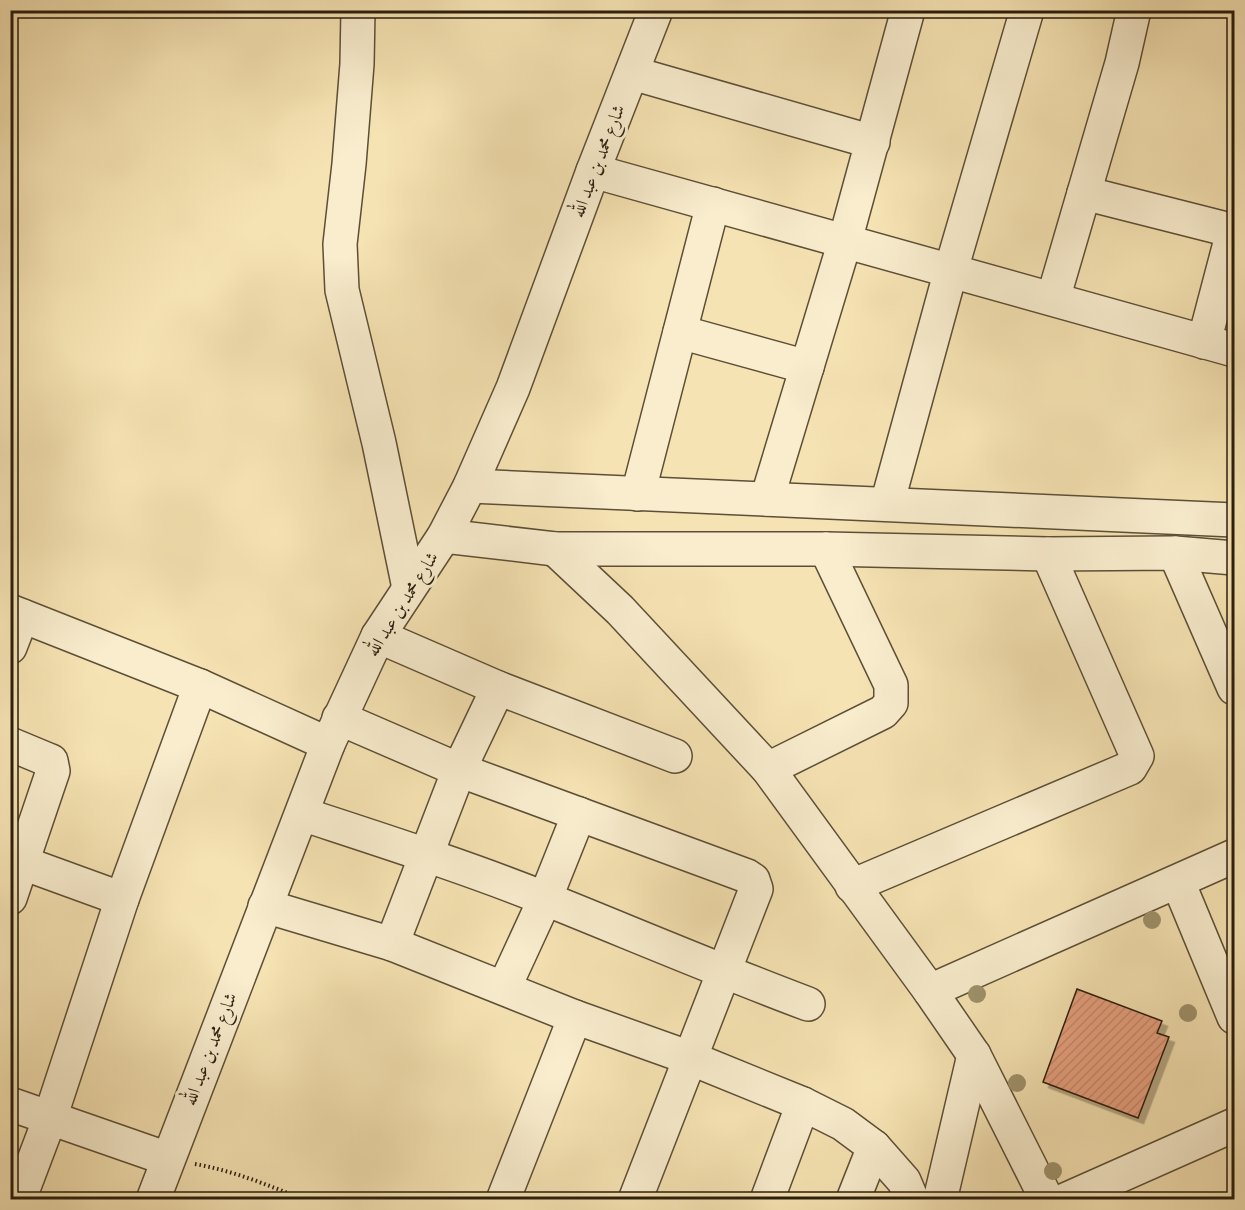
<svg xmlns="http://www.w3.org/2000/svg" width="1245" height="1210" viewBox="0 0 1245 1210" font-family="Alegreya,Amiri,serif">
<style>
.building{fill:url(#building-hatch);stroke:#2a1e0e;stroke-width:1.5;filter:url(#shadow)}
.lines{fill:none;stroke-linecap:round;stroke-linejoin:round}
.minor-casing{stroke:#5d4f37;stroke-width:36}
.path{stroke:#2a1e0e;stroke-width:4;stroke-dasharray:1.5 3;stroke-linecap:butt}
.minor{stroke:#f9edce;stroke-width:33}
.tree{fill:#9f926c}
.labels{text-anchor:middle;dominant-baseline:central;stroke-width:6;stroke-linejoin:round;paint-order:stroke}
.street-label{font-size:18px;fill:#2a1e0e;stroke:#f9edce}
</style>
<defs>
<pattern id="building-hatch" width="6" height="6" patternUnits="userSpaceOnUse" patternTransform="scale(1.5)"><rect width="6" height="6" fill="#e8a180"/><path d="M-1 1l2-2M0 6l6-6M5 7l2-2" fill="none" stroke="#c78a6d"/></pattern>
<filter id="shadow"><feDropShadow dx="5.5" dy="5.5" stdDeviation="0" flood-color="#0004"/></filter>
</defs>
<rect width="100%" height="100%" fill="#f6e3b3"/>
<filter id="stains"><feTurbulence type="fractalNoise" baseFrequency=".00333" numOctaves="4"/><feColorMatrix values="0 0 0 0 .2 0 0 0 0 .09 0 0 0 0 .02 0 0 0 .5 -.17"/></filter>
<radialGradient id="worn" r=".72"><stop offset=".6" stop-color="#630" stop-opacity="0"/><stop offset="1" stop-color="#630" stop-opacity=".3"/></radialGradient>
<!-- building -->
<path class="building" d="M1077,989L1162,1021L1157,1033L1169,1037L1138,1118L1043,1082Z"/>
<g class="lines">
<defs>
<g id="minor">
<path d="M358,10L357,64L349,164L340,244L342,290L379,443L409,588"/>
<path d="M632,73L873,142"/>
<path d="M593,171L1234,350"/>
<path d="M1084,193L1234,231"/>
<path d="M1053,299L1122,63L1134,10"/>
<path d="M680,332L807,367"/>
<path d="M1204,342L1234,228"/>
<path d="M470,486L1234,520"/>
<path d="M638,494L713,204"/>
<path d="M767,499L845,241L908,10"/>
<path d="M887,504L951,270L1027,10"/>
<path d="M444,536L555,549H826L1048,554L1175,553L1234,558"/>
<path d="M555,549L620,610L768,769L930,991L974,1055L1047,1200"/>
<path d="M1175,553L1234,688"/>
<path d="M10,611L200,686L328,744"/>
<path d="M378,636L498,688L675,756"/>
<path d="M10,647L22,616"/>
<path d="M339,718L459,770L747,876L753,880L756,889L635,1200"/>
<path d="M10,744L46,759L51,761L53,771L10,898"/>
<path d="M768,769L883,712L891,703V685L826,549"/>
<path d="M302,814C384,841 466,867 546,899C633,934 720,971 808,1004"/>
<path d="M23,863L122,899"/>
<path d="M1178,882L1234,1017"/>
<path d="M852,886L1130,768L1137,756L1048,554"/>
<path d="M265,906L392,944L575,1017L690,1058L803,1104L843,1124L874,1147L904,1181L912,1200"/>
<path d="M392,944L459,770L498,688"/>
<path d="M504,988L545,899L579,814"/>
<path d="M930,991L1234,856"/>
<path d="M10,1104L168,1159"/>
<path d="M19,1200L50,1118L122,899L200,686"/>
<path d="M153,1200L328,744L378,636L444,536L470,486L513,388L593,171L656,10"/>
<path d="M503,1200L575,1017"/>
<path d="M767,1200L803,1104"/>
<path d="M853,1200L874,1147"/>
<path d="M940,1200L974,1055"/>
<path d="M1065,1200L1234,1125"/>
</g>
</defs>
<!-- minor casing -->
<use href="#minor" class="minor-casing"/>
<!-- path -->
<path class="path" d="M195,1164C234,1171 268,1185 305,1200"/>
<!-- minor -->
<use href="#minor" class="minor"/>
</g>
<!-- trees -->
<g class="tree">
<circle cx="1152" cy="920" r="9"/>
<circle cx="977" cy="994" r="9"/>
<circle cx="1188" cy="1013" r="9"/>
<circle cx="1017" cy="1083" r="9"/>
<circle cx="1053" cy="1171" r="9"/>
</g>
<g class="labels">
<!-- street labels -->
<g class="street-label">
<text transform="translate(598 161) rotate(-69)">شارع محمد بن عبد الله</text>
<text transform="translate(402 604) rotate(-58)">شارع محمد بن عبد الله</text>
<text transform="translate(210 1049) rotate(-69)">شارع محمد بن عبد الله</text>
</g>
</g>
<!-- margin -->
<rect width="1245" height="1210" fill="none" stroke="#f6e3b3" stroke-width="36"/>
<rect x="12" y="12" width="1221" height="1186" fill="none" stroke="#2a1e0e" stroke-width="3"/>
<rect x="18" y="18" width="1209" height="1174" fill="none" stroke="#2a1e0e" stroke-width="1.5"/>
<rect width="100%" height="100%" filter="url(#stains)"/>
<rect width="100%" height="100%" fill="url(#worn)"/>
</svg>
